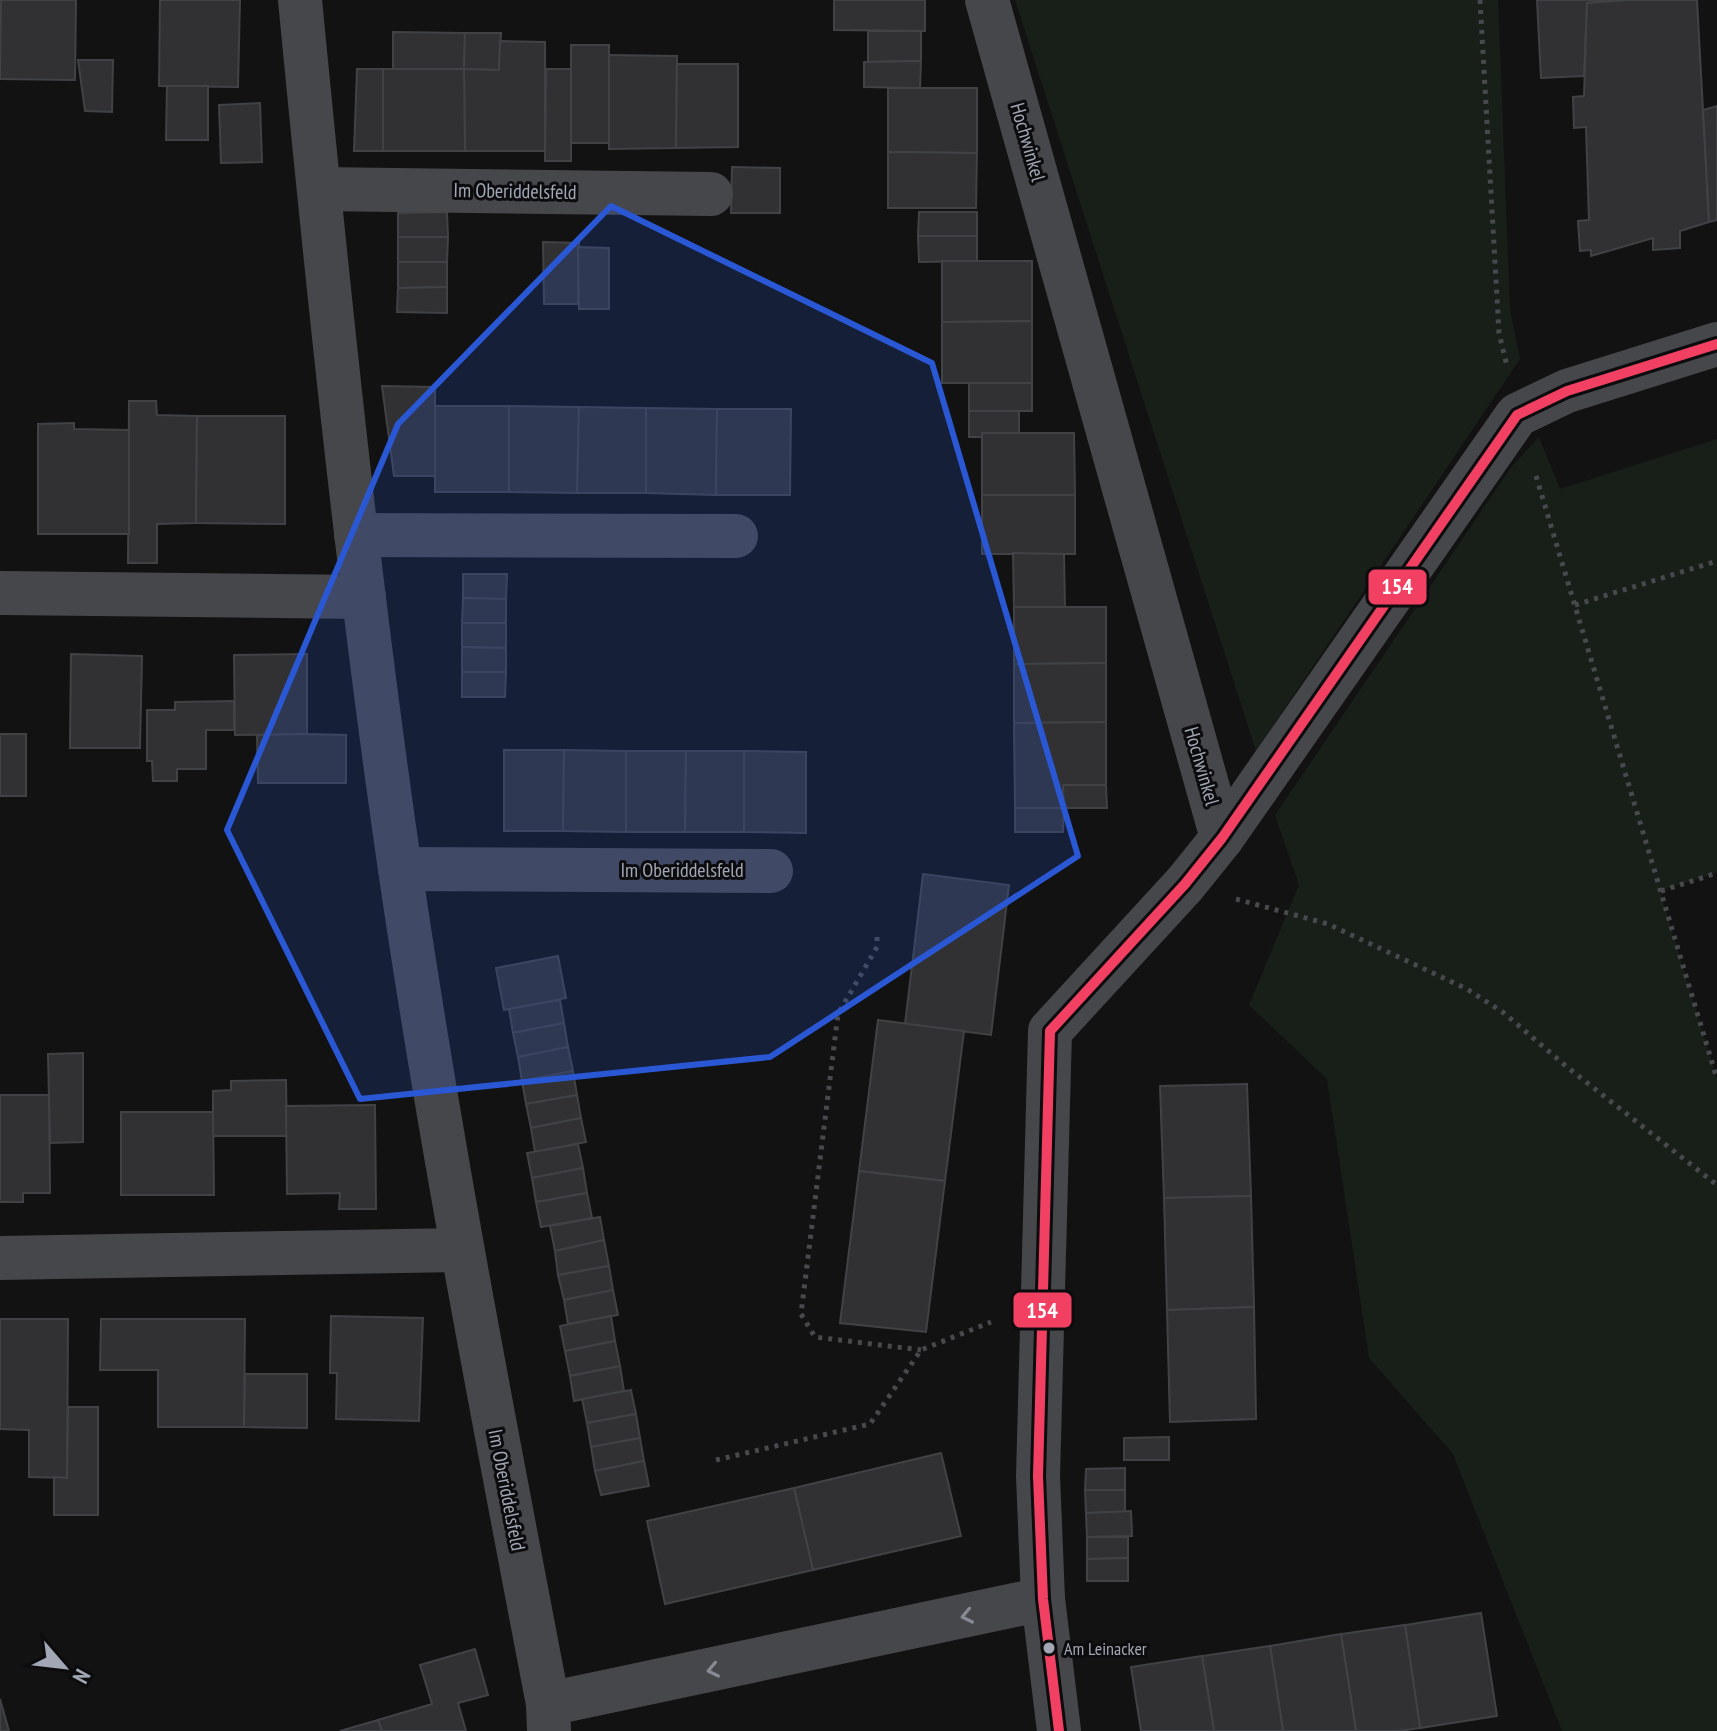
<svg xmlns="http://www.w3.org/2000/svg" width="1717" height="1731" viewBox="0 0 1717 1731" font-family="'PT Sans Narrow',sans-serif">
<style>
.green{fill:#181f19}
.building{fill:#313133;stroke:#404246;stroke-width:2}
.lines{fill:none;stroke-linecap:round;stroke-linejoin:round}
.path{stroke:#47494d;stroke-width:5;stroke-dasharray:4 6;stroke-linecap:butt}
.street{stroke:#46474b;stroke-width:44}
.bus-1-casing{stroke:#0c0c0e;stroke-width:16}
.bus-1{stroke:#f24062;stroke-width:10}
.oneway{stroke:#868a94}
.marked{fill:#2a57d4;fill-opacity:0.2;stroke:#2a57d4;stroke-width:6;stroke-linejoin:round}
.bus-dot{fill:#a1a7b4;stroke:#0c0c0e;stroke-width:3}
.labels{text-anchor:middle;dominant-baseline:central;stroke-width:6;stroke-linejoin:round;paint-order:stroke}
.bus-label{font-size:18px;fill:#a1a7b4;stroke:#0c0c0e;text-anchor:start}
.street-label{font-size:20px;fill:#a1a7b4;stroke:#0c0c0e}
.line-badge{stroke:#0c0c0e;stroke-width:3}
.badge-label{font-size:22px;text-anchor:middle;font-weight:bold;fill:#fff}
</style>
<rect width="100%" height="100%" fill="#121212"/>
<!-- green -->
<g class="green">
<path d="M1015,0H1498L1510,309L1520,359L1256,751Z"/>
<path d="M1539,437L1560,489L1717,439V873L1660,891L1717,1079V1731H1562L1453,1454L1369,1358L1327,1079L1249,1005L1299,885L1275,815L1512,466Z"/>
</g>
<!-- building -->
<g class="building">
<path d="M1,0H76L75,80L0,79Z"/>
<path d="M160,0H240L238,87L159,86Z"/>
<path d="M834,0H925V31L834,30Z"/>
<path d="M1537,0H1628L1587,3L1584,76L1541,78Z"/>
<path d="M1628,0H1697L1709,222L1680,231V248L1653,250V238L1591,256V250L1580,251L1578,221L1589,220L1586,127L1574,128L1573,97L1584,96L1587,3Z"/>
<path d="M868,31H921V61L868,62Z"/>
<path d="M393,32L465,33L464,69H393Z"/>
<path d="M465,33H501L499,70L464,69Z"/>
<path d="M500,41L545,42V151H465L464,69L499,70Z"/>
<rect x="571" y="45" width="38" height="98"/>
<path d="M609,55L677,56L676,148L609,149Z"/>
<path d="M78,60H113L112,112L85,111Z"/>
<path d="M921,61L920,88L864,87V62Z"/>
<path d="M677,64H738V147L676,148Z"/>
<path d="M357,69H383V151H354Z"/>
<path d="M383,69H464L465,151H383Z"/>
<path d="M546,69H571V161H545Z"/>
<path d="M167,86H208V140H166Z"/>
<path d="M888,88H977V153L888,152Z"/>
<path d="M260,103L262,162L221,163L219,105Z"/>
<path d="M1717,106V220L1709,222L1703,110Z"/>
<path d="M888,152L977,153L976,208H888Z"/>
<path d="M732,167L780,168V213H731Z"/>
<path d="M447,212L448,237H398V213Z"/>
<path d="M919,212H977V236H918Z"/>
<path d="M918,236H977V261L919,262Z"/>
<path d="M398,237H448L447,262H398Z"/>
<path d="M543,242L579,243L578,304H544Z"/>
<path d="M578,247L609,248V309H579Z"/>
<path d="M942,261H1032V321L942,322Z"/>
<path d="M398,262H447V287L398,288Z"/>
<path d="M447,287V313L397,312L398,288Z"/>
<path d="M1032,321V383H942V322Z"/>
<rect x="969" y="383" width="63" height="28"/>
<path d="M382,386L435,387V476H394Z"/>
<path d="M129,401H156L157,415L197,416L196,523L157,524V563H128Z"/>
<rect x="435" y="406" width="74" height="86"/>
<path d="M509,406L579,407L577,493L509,492Z"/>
<path d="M579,407L646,408V493H577Z"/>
<path d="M646,408L717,409L716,495L646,493Z"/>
<path d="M717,409H791L790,495H716Z"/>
<path d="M969,411H1019V433H982V437H969Z"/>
<path d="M197,416H285V524L196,523Z"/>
<path d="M74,423V429L129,430V534H38V424Z"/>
<path d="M982,433H1074L1075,495H982Z"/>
<rect x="982" y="495" width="93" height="59"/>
<path d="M1013,553L1064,554L1065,607H1014Z"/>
<path d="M463,574H507L506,599L463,598Z"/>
<path d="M463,598L506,599V623H462Z"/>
<path d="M1014,607H1106V663L1014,664Z"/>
<path d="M462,623H506V648L462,647Z"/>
<path d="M462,647L506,648V672H462Z"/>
<path d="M71,654L142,656L140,748H70Z"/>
<path d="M307,654V734L235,735L234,655Z"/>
<path d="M1106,663V722L1014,723V664Z"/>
<path d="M462,672H506L505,697H462Z"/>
<path d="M234,701V730H206V769H177V781H153L152,761H147V710H175V702Z"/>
<path d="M1106,722V785H1063L1064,808H1015L1014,723Z"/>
<rect x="0" y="734" width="26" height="62"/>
<path d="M307,734L346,735V783H258L257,735Z"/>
<path d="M504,750H564L563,831H504Z"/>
<path d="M564,750L626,751V832L563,831Z"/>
<path d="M626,751H686L685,832H626Z"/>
<path d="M686,751H744V832H685Z"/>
<path d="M744,751L806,752V833L744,832Z"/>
<path d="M1063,785H1106L1107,808H1064Z"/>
<path d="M1015,808H1064L1063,832H1015Z"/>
<path d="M923,874L1009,885L991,1035L905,1024Z"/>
<path d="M558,956L566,998L504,1010L496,968Z"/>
<path d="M560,1000L564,1023L513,1033L509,1009Z"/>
<path d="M878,1020L964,1031L945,1181L859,1171Z"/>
<path d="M564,1023L568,1047L518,1057L513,1033Z"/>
<path d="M568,1047L573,1071L522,1081L518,1057Z"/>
<path d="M83,1053V1142L50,1143L48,1054Z"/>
<path d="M573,1071L577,1095L526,1104L522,1081Z"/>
<path d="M286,1080L287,1136H213V1091L231,1090V1081Z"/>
<path d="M1247,1084L1251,1196L1164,1198L1160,1086Z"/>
<path d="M0,1095H49L50,1193H23V1202H0Z"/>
<path d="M577,1095L581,1118L531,1128L526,1104Z"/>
<path d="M375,1105L376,1209H339L340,1193L287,1194L286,1106Z"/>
<path d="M121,1112H213L214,1195H121Z"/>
<path d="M581,1118L586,1142L535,1152L531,1128Z"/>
<path d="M578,1144L583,1168L532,1178L527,1153Z"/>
<path d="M583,1168L587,1193L536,1202L532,1178Z"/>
<path d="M859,1171L945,1181L926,1332L840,1323Z"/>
<path d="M587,1193L592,1218L541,1227L536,1202Z"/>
<path d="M1251,1196L1254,1307L1167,1310L1164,1198Z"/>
<path d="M600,1217L604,1240L555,1251L550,1226Z"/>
<path d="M604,1240L609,1266L558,1275L555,1251Z"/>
<path d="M609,1266L613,1290L564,1300L558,1275Z"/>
<path d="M613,1290L618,1315L568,1324L564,1300Z"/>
<path d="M1254,1307L1256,1419L1170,1422L1167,1310Z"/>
<path d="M331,1316L423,1318L419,1421L336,1419L337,1373H330Z"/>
<path d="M611,1316L615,1341L565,1351L560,1326Z"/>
<path d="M0,1319H68L67,1478L29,1477V1430L0,1429Z"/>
<path d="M101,1319H245L244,1427H158V1370H100Z"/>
<path d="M615,1341L620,1366L570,1376L565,1351Z"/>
<path d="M620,1366L624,1391L574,1401L570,1376Z"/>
<path d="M245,1374H307V1428L244,1427Z"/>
<path d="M631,1390L636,1414L587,1423L582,1399Z"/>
<path d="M68,1407H98V1515H54V1477L67,1478Z"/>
<path d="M636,1414L640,1438L591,1447L587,1423Z"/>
<path d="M1169,1437V1460H1124V1438Z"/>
<path d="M640,1438L644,1461L595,1471L591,1447Z"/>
<path d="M941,1453L961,1536L813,1570L794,1488Z"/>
<path d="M644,1461L649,1486L601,1495L595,1471Z"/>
<path d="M1125,1468V1490H1085L1086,1469Z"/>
<path d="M794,1488L813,1570L665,1604L647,1521Z"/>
<path d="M1085,1490H1125V1512L1086,1513Z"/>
<path d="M1131,1511L1132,1536L1087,1537L1086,1513Z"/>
<path d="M1087,1537H1128V1558L1087,1559Z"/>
<path d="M1128,1558V1581H1087V1559Z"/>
<path d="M1481,1613L1497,1716L1420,1728L1405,1625Z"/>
<path d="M1405,1625L1420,1728L1399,1731H1356L1341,1634Z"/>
<path d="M1341,1634L1356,1731H1283L1270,1646Z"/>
<path d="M1270,1646L1283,1731H1214L1202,1656Z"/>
<path d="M475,1649L488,1695L458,1703L466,1731H382L378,1720L432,1704L420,1665Z"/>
<path d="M1202,1656L1214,1731H1141L1131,1667Z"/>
<path d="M0,1699L9,1731H0Z"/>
<path d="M378,1720L382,1731H340Z"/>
</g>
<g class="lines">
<!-- path -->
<g class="path">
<path d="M1480,0L1499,333L1507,366"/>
<path d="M1536,476L1717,1079"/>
<path d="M1575,605L1717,561"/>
<path d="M1661,891L1717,873"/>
<path d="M1236,899L1328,924L1467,989L1504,1013L1567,1067L1717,1185"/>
<path d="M877,937V947L838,1014L801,1314L815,1337L921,1350"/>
<path d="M716,1460L870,1424L921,1350L991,1322"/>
</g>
<!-- street -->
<g class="street">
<path d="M300,0C328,290 358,580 400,869C441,1149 495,1427 548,1704L549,1731"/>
<path d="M987,0L1222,838"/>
<path d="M319,189L711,194"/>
<path d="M356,535L736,536"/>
<path d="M0,593L364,597"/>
<path d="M400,869L771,871"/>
<path d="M0,1258L461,1250"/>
<path d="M548,1704L1043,1599"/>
<path d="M1059,1731L1043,1599L1038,1476L1050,1031L1185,884L1222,838L1517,415L1567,391L1717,344"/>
</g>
<defs>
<path id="bus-1" d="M1059,1731L1043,1599L1038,1476L1050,1031L1185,884L1222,838L1517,415L1567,391L1717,344"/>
</defs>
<!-- bus-1 casing -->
<use href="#bus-1" class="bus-1-casing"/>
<!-- bus-1 -->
<use href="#bus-1" class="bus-1"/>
</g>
<!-- one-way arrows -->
<defs><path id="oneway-chevron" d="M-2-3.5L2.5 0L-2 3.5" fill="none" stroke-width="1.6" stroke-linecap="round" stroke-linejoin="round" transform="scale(2)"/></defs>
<g class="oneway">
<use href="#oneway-chevron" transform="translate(967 1616) rotate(168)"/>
<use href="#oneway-chevron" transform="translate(713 1670) rotate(168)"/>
</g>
<!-- marked area -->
<path class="marked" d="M611,206L932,363L1078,856L770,1057L360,1099L227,830L398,424Z"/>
<!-- markers -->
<circle class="bus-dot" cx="1049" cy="1648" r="7"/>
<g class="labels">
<!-- bus labels -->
<g class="bus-label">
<text x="1064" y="1648">Am Leinacker</text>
</g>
<!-- street labels -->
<g class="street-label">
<text transform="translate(1028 142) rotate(74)">Hochwinkel</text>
<text transform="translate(515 191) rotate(1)">Im Oberiddelsfeld</text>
<text transform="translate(1202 766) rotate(74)">Hochwinkel</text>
<text x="682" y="870">Im Oberiddelsfeld</text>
<text transform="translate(507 1490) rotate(79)">Im Oberiddelsfeld</text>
</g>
</g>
<g class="line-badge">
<rect x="1367" y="568" width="61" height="38" rx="8" fill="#f24062"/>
<rect x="1012" y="1291" width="61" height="38" rx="8" fill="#f24062"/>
</g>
<g class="badge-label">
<text x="1397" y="594">154</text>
<text x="1042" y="1318">154</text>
</g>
<!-- north arrow -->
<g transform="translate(64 1667) rotate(118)" stroke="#0c0c0e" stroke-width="6" paint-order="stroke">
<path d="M0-6L14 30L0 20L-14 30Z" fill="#a1a7b4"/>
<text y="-12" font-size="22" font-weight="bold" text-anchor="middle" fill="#a1a7b4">N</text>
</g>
</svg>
